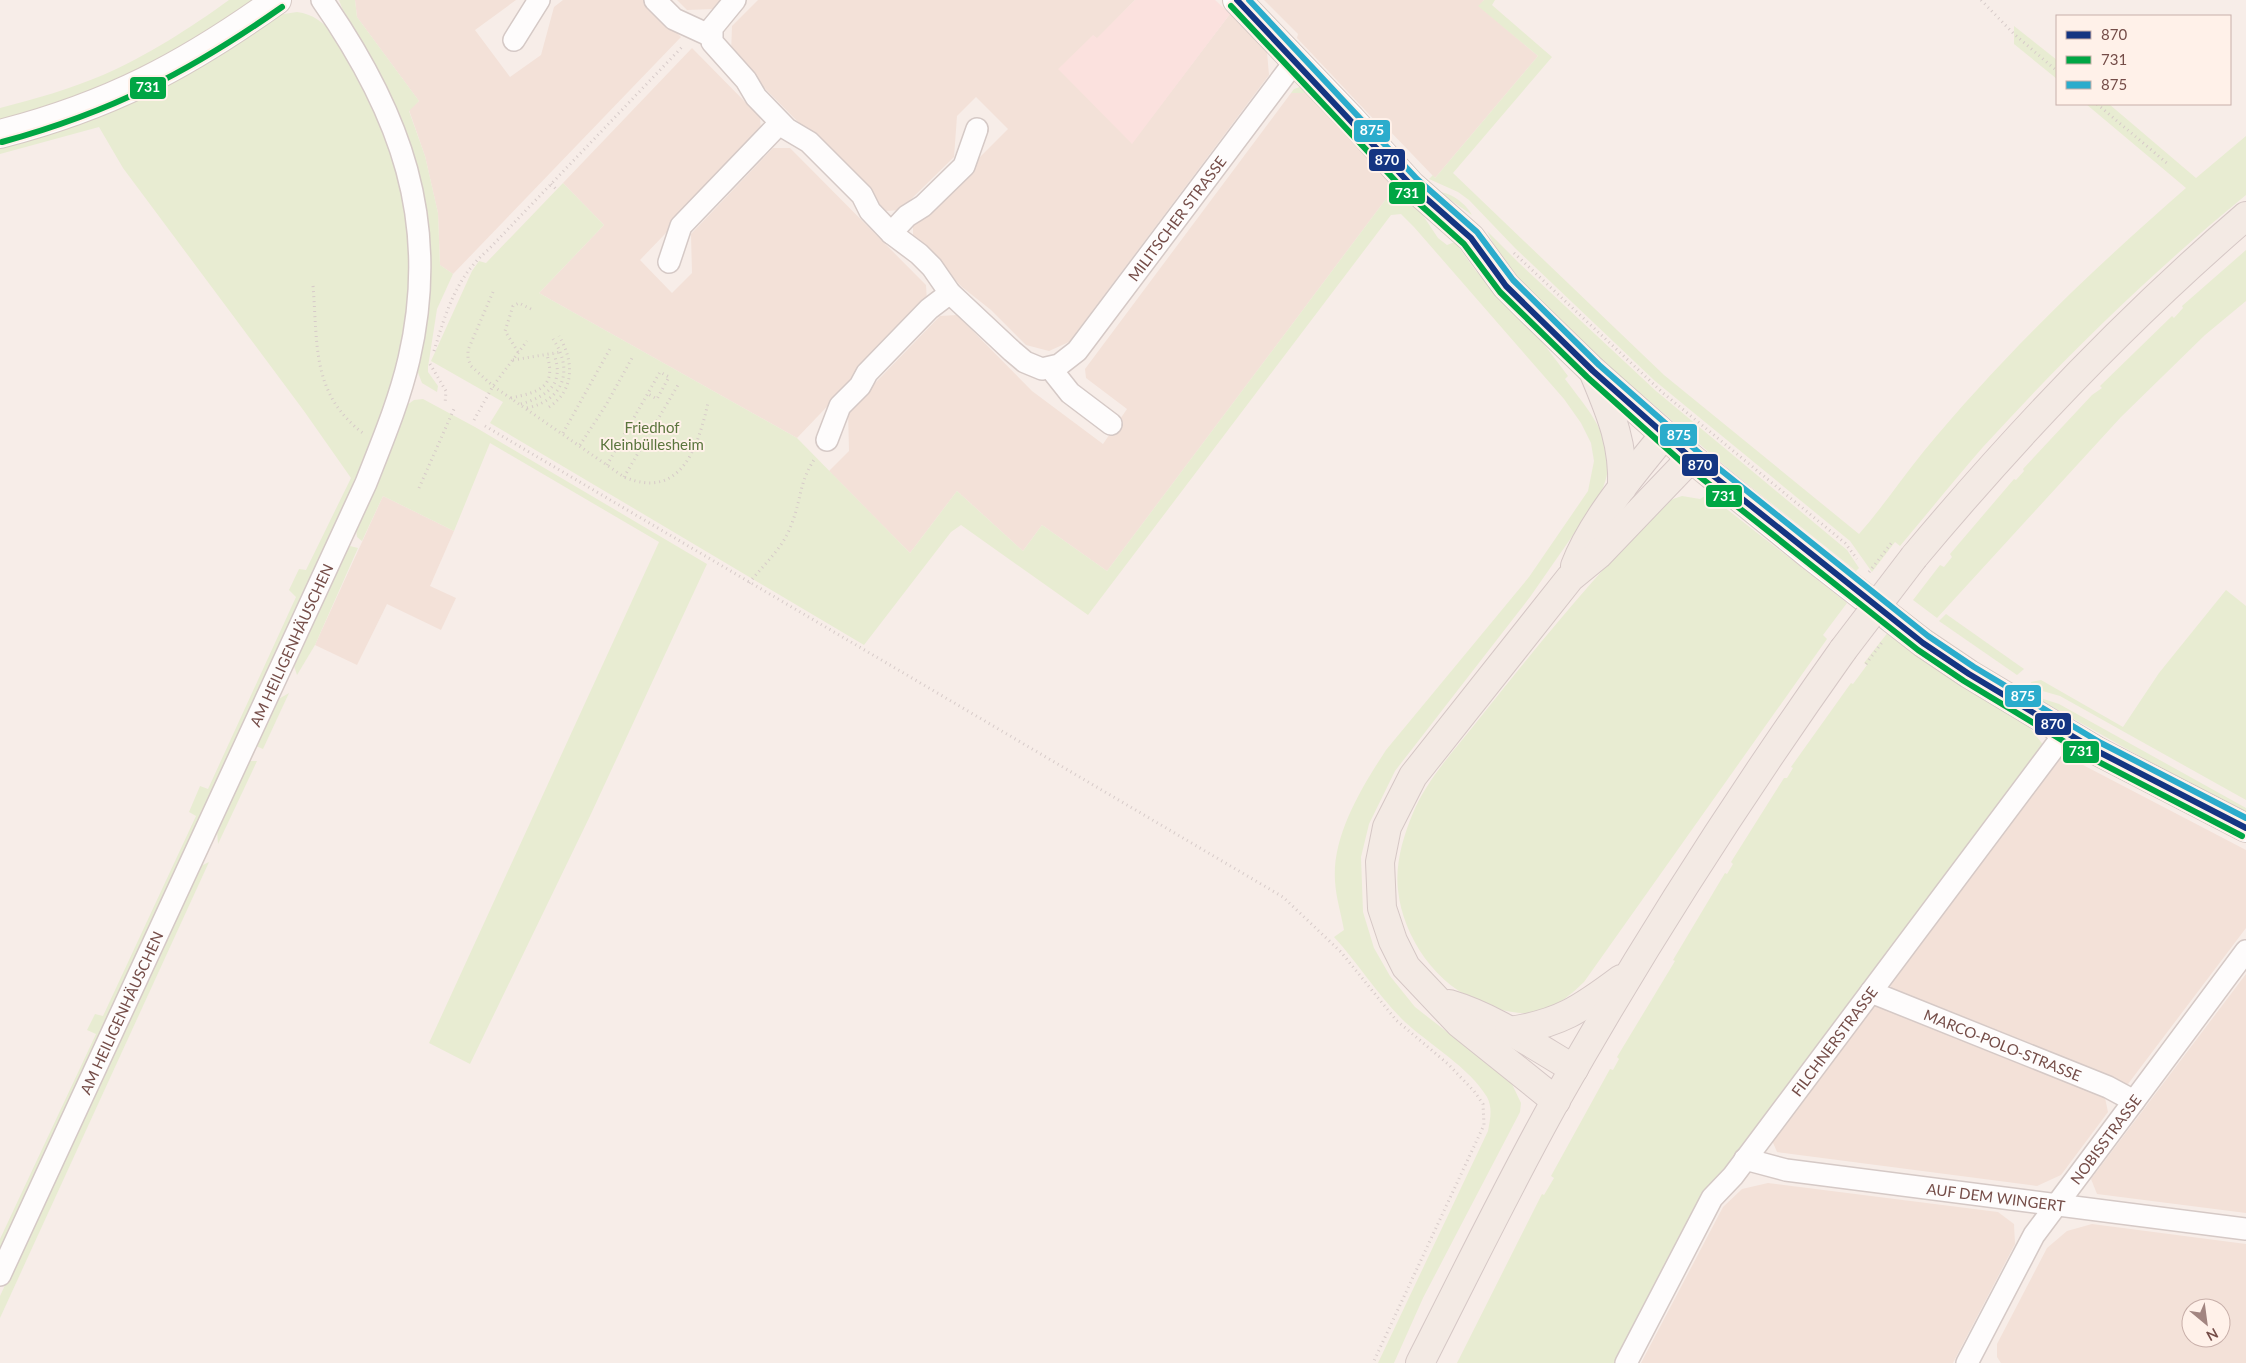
<svg xmlns="http://www.w3.org/2000/svg" width="2246" height="1363" viewBox="0 0 2246 1363" font-family="Lato,sans-serif">
<style>
.residential{fill:#f3e1d8;fill-rule:evenodd}
.commercial{fill:#fbe1de}
.green{fill:#e8ecd2}
.lines{fill:none;stroke-linecap:round;stroke-linejoin:round}
.street-casing{stroke:#d5c9c6;stroke-width:24}
.secondary-casing{stroke:#d6c9c4;stroke-width:30}
.primary-casing{stroke:#d5c7c5;stroke-width:30}
.path{stroke:#d7cbc9;stroke-width:3;stroke-dasharray:1 4;stroke-linecap:butt}
.street{stroke:#fefcfc;stroke-width:21}
.secondary{stroke:#fefcfc;stroke-width:28}
.primary{stroke:#f3eae4;stroke-width:28}
.primary-bridge-casing{stroke:#d5c7c5;stroke-width:30;stroke-linecap:butt}
.primary-bridge{stroke:#f3eae4;stroke-width:28}
.bus-1-casing{stroke:#fff1e9;stroke-width:10}
.bus-2-casing{stroke:#fff1e9;stroke-width:10}
.bus-3-casing{stroke:#fff1e9;stroke-width:10}
.bus-1{stroke:#143582;stroke-width:6}
.bus-2{stroke:#00a644;stroke-width:6}
.bus-3{stroke:#2baccc;stroke-width:6}
.labels{text-anchor:middle;dominant-baseline:central;stroke-width:4;stroke-linejoin:round;paint-order:stroke}
.street-label{font-size:15px;fill:#754d48;stroke:#fff1e9}
.park-label{font-size:15px;fill:#5b753d;stroke:#fff1e9}
.line-badge{stroke:#fff1e9;stroke-width:2}
.badge-label{font-size:14px;text-anchor:middle;font-weight:bold;fill:#fff}
</style>
<rect width="100%" height="100%" fill="#f7ede8"/>
<!-- residential -->
<g class="residential">
<path d="M355,0H516L475,30L510,77L541,55L554,7L563,0H645L681,37L453,274L440,265L438,213L425,156L409,110L419,101L357,17Z"/>
<path d="M677,0H725L715,9L687,10Z"/>
<path d="M758,0H1135L1097,39L1093,35L1132,143L1230,14L1267,52L1269,75L1069,342L1049,351L1026,345L991,310L962,287L913,238V224L1008,129L976,97L957,116L954,157L900,210L886,211L731,54L732,26Z"/>
<path d="M1264,0H1484L1479,6L1538,56L1435,178L1385,126L1381,127L1297,38L1298,34Z"/>
<path d="M692,48L760,117L761,134L640,260L672,293L692,273L691,234L773,148H790L926,285L927,302L797,438L539,293L604,225L563,183Z"/>
<path d="M1291,93H1306L1395,187L1107,571L1042,525L1023,551L957,491L910,553L829,471L849,451L848,411L940,316L957,315L1032,391L1103,444L1127,409L1086,378L1085,369Z"/>
<path d="M383,496L454,531L430,586L456,598L441,630L387,604L357,665L315,645Z"/>
<path d="M2060,753L2246,850V928L2128,1084L2124,1086L1893,995L1891,987L1889,980Z"/>
<path d="M2246,974V1213L2097,1194L2091,1179Z"/>
<path d="M1874,1000L2104,1093L2108,1112L2061,1175L2037,1186L1777,1152L1771,1138Z"/>
<path d="M1768,1183L1998,1212L2014,1224L2015,1244L1953,1363H1641L1723,1207L1742,1189Z"/>
<path d="M2092,1224L2246,1244V1363H2001L1997,1357V1344L2047,1248L2067,1231ZM2191,1308H2221V1338H2191Z"/>
</g>
<!-- commercial -->
<path class="commercial" d="M1135,0H1215L1230,14L1132,144L1058,69L1093,35L1097,38Z"/>
<!-- green -->
<g class="green">
<path d="M229,0H259L134,76L0,124V108C35,99 70,89 103,75C145,57 192,27 229,0Z"/>
<path d="M339,0H355L357,17L419,101L409,111L425,156L438,213L440,265L453,274L437,309L428,367V372L438,386L437,392L422,383L417,370L429,249L423,194L413,153L401,118L386,85L342,8Z"/>
<path d="M1484,0H1495L1492,5L1500,12L1552,57L1453,173L1664,375L1859,534C1882,508 1902,478 1924,451C2003,355 2093,269 2186,188L2086,104H2109L2196,178L2246,136V195C2152,272 2065,357 1983,447C1955,479 1928,513 1900,546L1895,542L1872,572L1850,541L1655,381L1515,248L1469,200L1458,192L1429,179L1433,175L1435,178L1538,56L1478,6Z"/>
<path d="M297,12C329,16 340,46 355,71C408,164 423,271 395,375C387,406 373,437 361,467L0,1256V1239L96,1034L87,1030L95,1014L103,1016L196,816L189,812L200,786L208,789L296,597L289,590L299,569L306,570L351,478L304,411L123,168L99,127L0,154V146L277,15Z"/>
<path d="M2014,26L2057,60V79L2014,44Z"/>
<path d="M1303,86L1414,202L1438,238L1447,245L1455,242L1475,270L1537,335L1568,376L1565,379C1595,419 1626,451 1596,502L1530,597L1395,771L1369,824L1361,857L1363,912L1374,948L1390,976L1415,1007L1511,1082L1521,1103L1520,1112L1423,1298L1394,1363H1378L1488,1131C1490,1120 1493,1108 1487,1097C1470,1068 1430,1045 1405,1022C1378,996 1359,964 1334,937L1344,930C1341,913 1336,898 1335,881C1332,835 1362,787 1386,750L1529,577L1588,491L1594,461L1591,443L1581,423L1564,399L1414,227L1401,214L1391,215L1088,615L961,525L951,532L864,645L490,423L503,402L431,361L472,271L479,261L486,263L563,183L604,225L539,293L797,438L910,553L957,491L1023,551L1042,525L1107,571L1395,187L1306,93H1291L1294,89Z"/>
<path d="M1439,192C1452,193 1466,204 1472,215Z"/>
<path d="M1487,231L1519,263L1656,391L1847,550L1859,568L1856,571L1731,471L1584,345L1521,286L1499,255Z"/>
<path d="M2246,250V301L2205,335L2121,417L1937,618L1913,600L1940,565L1944,567L1952,557L1950,554L2014,479L2016,480L2024,471L2023,469L2092,395L2102,388L2100,386L2172,316L2174,318L2183,308L2182,306Z"/>
<path d="M423,399L475,427L707,564L590,816L470,1064L429,1043L659,542L490,443L454,531L383,496L362,541L357,537L356,530L390,453L407,405L414,400Z"/>
<path d="M1682,496L1700,499L1705,496L1719,503L1847,603L1823,635L1827,639L1584,982C1549,1016 1528,1021 1482,1003C1437,986 1403,938 1398,890C1395,864 1403,837 1413,813C1428,777 1459,745 1483,714C1540,642 1599,571 1663,505L1673,499Z"/>
<path d="M350,546L358,548L315,645L297,675L294,666L345,553Z"/>
<path d="M2226,590L2246,606V800L2060,696L2032,688L2031,682L2041,680L2123,727L2159,673Z"/>
<path d="M1946,614L2024,669L2017,675L1939,621Z"/>
<path d="M1889,631L2025,722L2045,747L1731,1166L1708,1187L1615,1363H1457L1542,1194L1544,1195L1554,1178L1551,1176L1610,1069L1613,1070L1619,1059L1617,1057L1675,961L1673,960L1725,873L1727,874L1733,864L1731,862L1784,778H1787L1793,768L1791,767L1851,683L1853,684L1867,665L1864,663Z"/>
<path d="M289,693L263,749L256,746L257,741L277,700Z"/>
<path d="M2031,695L2059,704L2246,808V816Z"/>
<path d="M250,761H257L218,844L217,830L246,764Z"/>
<path d="M209,862L0,1318V1296L196,875L201,866Z"/>
</g>
<g class="lines">
<defs>
<g id="street">
<path d="M655,0L674,19L711,36"/>
<path id="s1" d="M735,0L712,28V42L746,80L756,97L787,129L809,142L862,195L870,211L891,233L919,254L932,267L950,293L1012,351L1025,362L1042,369L1059,365L1077,351L1296,60"/>
<path d="M514,40L539,0"/>
<path d="M891,233L907,216L923,206L964,166L977,129"/>
<path d="M669,262L681,226L780,123"/>
<path d="M1051,369L1070,393L1111,424"/>
<path d="M827,440L840,406L860,386L867,373L929,309L950,293"/>
<path id="s2" d="M1871,992L2108,1087L2134,1101"/>
<path id="s3" d="M1745,1159L1786,1170L2246,1229"/>
<path id="s4" d="M0,1275L366,483C382,442 399,402 409,359C441,221 400,112 322,0"/>
<path id="s5" d="M1626,1363L1712,1198L1733,1176L2065,733"/>
<path id="s6" d="M1967,1363L2034,1235L2246,951"/>
</g>
<g id="secondary">
<path d="M1237,0L1351,119L1411,185L1471,238L1506,286L1527,307L1593,371L1691,458L1810,555L1923,643L1969,674L2097,751L2246,828"/>
<path d="M0,134C109,106 185,66 277,0"/>
</g>
<g id="primary">
<path d="M1593,371C1610,412 1624,443 1622,488"/>
<path d="M1914,557C2016,435 2125,320 2246,216"/>
<path d="M1575,566C1592,521 1634,472 1664,435"/>
<path d="M1449,1004C1493,1017 1535,1046 1574,1069"/>
<path d="M1509,1031C1559,1024 1581,1009 1621,979"/>
<path d="M1556,1101L1459,1023L1406,967L1393,941L1382,908L1380,862L1387,827L1413,776L1570,578L1598,555L1691,458"/>
<path d="M1420,1363C1465,1275 1508,1186 1556,1100C1644,944 1740,795 1843,650"/>
</g>
</defs>
<!-- street casing -->
<use href="#street" class="street-casing"/>
<!-- secondary casing -->
<use href="#secondary" class="secondary-casing"/>
<!-- primary casing -->
<use href="#primary" class="primary-casing"/>
<!-- path -->
<g class="path">
<path d="M1981,0L2014,34L2057,71"/>
<path d="M2097,104L2168,164"/>
<path d="M551,184L558,191"/>
<path d="M1514,253L1663,393L1845,543L1857,559"/>
<path d="M313,286C318,345 311,394 364,434"/>
<path d="M493,292L468,350V359L471,366L493,386L624,477C681,501 698,447 708,403"/>
<path d="M434,351C446,312 456,277 488,250L683,46"/>
<path d="M518,352L505,331L513,306L519,303L531,309"/>
<path d="M513,360L561,352"/>
<path d="M430,364L446,391L445,404"/>
<path d="M511,398C538,392 557,388 547,355"/>
<path d="M521,404C547,396 565,385 554,354"/>
<path d="M549,407C575,390 574,361 559,336"/>
<path d="M527,408C564,400 574,370 553,339"/>
<path d="M474,420L493,386L527,341"/>
<path d="M485,426L1283,897L1341,952L1396,1020L1448,1064L1474,1091L1483,1104L1484,1125L1373,1363"/>
<path d="M563,433L611,347"/>
<path d="M580,445L606,405L632,358"/>
<path d="M607,465L660,372L669,377L657,399L648,394"/>
<path d="M624,477L678,385"/>
<path d="M419,488L454,409"/>
<path d="M1869,572L1893,541"/>
<path d="M749,583C765,563 784,547 792,523C802,497 799,481 816,457"/>
<path d="M1866,664L1883,641"/>
</g>
<!-- street -->
<use href="#street" class="street"/>
<!-- secondary -->
<use href="#secondary" class="secondary"/>
<!-- primary -->
<use href="#primary" class="primary"/>
<defs>
<path id="primary-bridge" d="M1843,650L1914,557"/>
</defs>
<!-- primary-bridge casing -->
<use href="#primary-bridge" class="primary-bridge-casing"/>
<!-- primary-bridge -->
<use href="#primary-bridge" class="primary-bridge"/>
<defs>
<path id="bus-1" d="M1237,0L1411,185L1471,238L1506,286L1593,371L1691,458L1923,643L1969,674L2097,751L2246,828"/>
<g id="bus-2">
<path d="M1231,6L1405,191L1464,244L1500,292L1587,377L1685,465L1918,650L1964,681L2093,759L2242,836"/>
<path d="M2,142C112,112 189,72 282,7"/>
</g>
<path id="bus-3" d="M1249,0L1417,179L1477,232L1513,280L1599,365L1697,451L1928,636L1974,667L2101,743L2246,818"/>
</defs>
<!-- bus-1 casing -->
<use href="#bus-1" class="bus-1-casing"/>
<!-- bus-2 casing -->
<use href="#bus-2" class="bus-2-casing"/>
<!-- bus-3 casing -->
<use href="#bus-3" class="bus-3-casing"/>
<!-- bus-1 -->
<use href="#bus-1" class="bus-1"/>
<!-- bus-2 -->
<use href="#bus-2" class="bus-2"/>
<!-- bus-3 -->
<use href="#bus-3" class="bus-3"/>
</g>
<g class="labels">
<!-- street labels -->
<g class="street-label">
<text stroke="none"><textPath href="#s1" startOffset="726">MILITSCHER STRASSE</textPath></text>
<text stroke="none"><textPath href="#s4" startOffset="694">AM HEILIGENHÄUSCHEN</textPath></text>
<text stroke="none"><textPath href="#s4" startOffset="289">AM HEILIGENHÄUSCHEN</textPath></text>
<text stroke="none"><textPath href="#s5" startOffset="385">FILCHNERSTRASSE</textPath></text>
<text stroke="none"><textPath href="#s2" startOffset="142">MARCO-POLO-STRASSE</textPath></text>
<text stroke="none"><textPath href="#s6" startOffset="264">NOBISSTRASSE</textPath></text>
<text stroke="none"><textPath href="#s3" startOffset="254">AUF DEM WINGERT</textPath></text>
</g>
<!-- park labels -->
<g class="park-label">
<text x="652" y="427">Friedhof<tspan x="652" dy="17">Kleinbüllesheim</tspan></text>
</g>
</g>
<g class="line-badge">
<rect x="129" y="76" width="38" height="24" rx="5" fill="#00a644"/>
<rect x="1353" y="119" width="38" height="24" rx="5" fill="#2baccc"/>
<rect x="1368" y="148" width="38" height="24" rx="5" fill="#143582"/>
<rect x="1388" y="181" width="38" height="24" rx="5" fill="#00a644"/>
<rect x="1659" y="423" width="39" height="24" rx="5" fill="#2baccc"/>
<rect x="1681" y="453" width="38" height="24" rx="5" fill="#143582"/>
<rect x="1705" y="484" width="38" height="24" rx="5" fill="#00a644"/>
<rect x="2004" y="684" width="38" height="24" rx="5" fill="#2baccc"/>
<rect x="2034" y="712" width="38" height="24" rx="5" fill="#143582"/>
<rect x="2062" y="740" width="38" height="24" rx="5" fill="#00a644"/>
</g>
<g class="badge-label">
<text x="148" y="92">731</text>
<text x="1372" y="135">875</text>
<text x="1387" y="165">870</text>
<text x="1407" y="198">731</text>
<text x="1679" y="440">875</text>
<text x="1700" y="470">870</text>
<text x="1724" y="501">731</text>
<text x="2023" y="701">875</text>
<text x="2053" y="729">870</text>
<text x="2081" y="756">731</text>
</g>
<!-- legend -->
<rect x="2056" y="15" width="175" height="90" fill="#fff1e9" stroke="#c8afa9"/>
<rect x="2066" y="31" width="25" height="8" fill="#143582" stroke="#c8afa9"/>
<text x="2101" y="40" font-size="15" fill="#754d48">870</text>
<rect x="2066" y="56" width="25" height="8" fill="#00a644" stroke="#c8afa9"/>
<text x="2101" y="65" font-size="15" fill="#754d48">731</text>
<rect x="2066" y="81" width="25" height="8" fill="#2baccc" stroke="#c8afa9"/>
<text x="2101" y="90" font-size="15" fill="#754d48">875</text>
<!-- north arrow -->
<g transform="translate(2206 1323) rotate(151)"><circle r="24" fill="#fff1e9" stroke="#c8afa9"/>
<path d="M0-4L9 19L0 12L-9 19Z" fill="#a28580"/>
<text y="-8" font-size="14" font-weight="bold" text-anchor="middle" fill="#754d48">N</text>
</g>
</svg>
